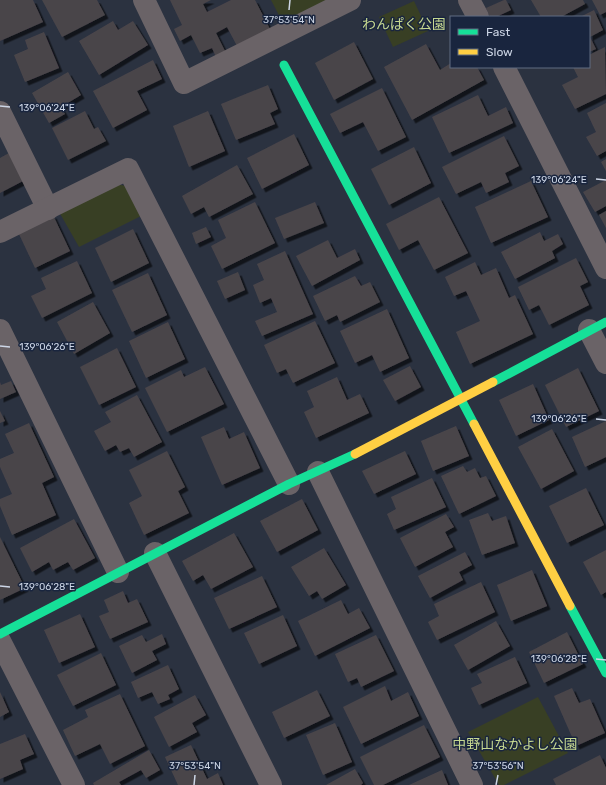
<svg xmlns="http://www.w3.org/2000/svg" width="606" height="785" viewBox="0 0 606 785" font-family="Rubik,'Noto Sans JP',sans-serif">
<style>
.green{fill:#383f24}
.building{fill:#4a454a;filter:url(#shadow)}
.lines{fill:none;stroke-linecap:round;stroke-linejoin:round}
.street{stroke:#6a6367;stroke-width:22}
.fast{stroke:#16e098;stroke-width:9}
.slow{stroke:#ffcf43;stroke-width:9}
.ticks{fill:none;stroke:#cdd6e6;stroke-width:1.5}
.labels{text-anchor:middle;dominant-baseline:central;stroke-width:3;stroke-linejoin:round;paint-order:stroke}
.park-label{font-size:14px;fill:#c6d890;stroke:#19253e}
.ticks-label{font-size:10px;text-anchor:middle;fill:#cdd6e6;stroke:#19253e;stroke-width:3;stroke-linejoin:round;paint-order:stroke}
</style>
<defs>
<filter id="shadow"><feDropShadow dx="3.5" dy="3.5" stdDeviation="0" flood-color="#0009"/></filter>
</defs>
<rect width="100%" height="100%" fill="#2b3240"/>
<!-- green -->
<g class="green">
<path d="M271,0H332L283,23Z"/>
<path d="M414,1L428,31L393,47L379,17Z"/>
<path d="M112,184L128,186L143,215L79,247L58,210Z"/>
<path d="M538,697L568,753L504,785H499L468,732Z"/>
</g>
<!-- building -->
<g class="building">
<path d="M0,0H33L43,22L0,41Z"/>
<path d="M42,0H97L105,15L62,37Z"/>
<path d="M170,0H211L203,4L207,12L231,0H255L270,29L237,46L227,27L216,33L225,51L216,57L212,48L200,53L191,35L180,41L174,29L182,25Z"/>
<path d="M504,0H506L511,10L496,17H490L486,8Z"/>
<path d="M531,0H583L585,4L561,17H541Z"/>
<path d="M592,0H606V12L600,15Z"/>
<path d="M594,10L603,30L590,37L596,49L589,52V17H580Z"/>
<path d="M113,21L118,30L133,21L148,45L99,75L79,41Z"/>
<path d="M44,32L59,68L25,82L14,55L28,49L25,40Z"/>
<path d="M354,42L373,79L334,100L315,63Z"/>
<path d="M426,44L440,70L451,63V67H477L484,80L412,120L384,67Z"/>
<path d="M605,47L606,94L575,109L562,85L578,77L573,67H589V55Z"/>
<path d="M153,60L162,79L137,91L147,110L113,128L93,91Z"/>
<path d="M68,72L81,95L61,107L65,114L49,123L32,93Z"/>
<path d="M268,85L278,109L270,113L275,124L236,140L221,104Z"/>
<path d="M382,88L406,137L378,151L363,122L340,133L330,114Z"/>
<path d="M478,95L488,116L506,107L513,123L449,153L432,117Z"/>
<path d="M606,103V151L597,156L586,137L596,132L587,113Z"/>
<path d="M85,111L94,129L98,127L106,141L68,160L52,128Z"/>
<path d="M208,111L225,151L189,167L173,126Z"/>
<path d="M294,134L309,165L262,189L247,158Z"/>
<path d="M504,136L519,166L505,173L509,182L486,193L481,182L456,194L442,167Z"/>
<path d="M414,147L431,183L389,205L371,169Z"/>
<path d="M9,153L23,181L0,193V158Z"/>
<path d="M606,159V171L601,162Z"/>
<path d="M237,165L253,194L209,217L204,207L191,214L182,196Z"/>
<path d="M606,180V206L595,212L583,192Z"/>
<path d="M531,181L548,217L491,243L475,207Z"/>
<path d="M439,197L468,253L434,270L418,240L399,250L386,224Z"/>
<path d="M255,202L275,243L222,269L211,246L226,238L218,220Z"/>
<path d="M315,202L324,223L284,239L275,218Z"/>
<path d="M606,211V228L599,215Z"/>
<path d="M53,215L70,251L35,268L18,232Z"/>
<path d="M206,227L211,237L196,244L192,233Z"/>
<path d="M133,229L149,263L111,282L95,248Z"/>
<path d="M540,232L544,241L558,234L563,244L552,251L555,258L515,279L501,252Z"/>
<path d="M328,240L337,258L355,249L360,260L312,286L296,256Z"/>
<path d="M285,251L313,314L262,336L255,321L277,312L271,298L260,303L253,285L264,280L257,264Z"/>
<path d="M576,258L588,282L580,286L589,305L549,325L539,305L529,310L518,287Z"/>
<path d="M77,261L92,293L42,318L31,296L46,289L41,278Z"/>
<path d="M475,262L481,275L496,268L509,298L515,295L533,334L470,364L456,332L480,321L466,291L454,296L445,277Z"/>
<path d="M238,272L245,290L225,299L217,281Z"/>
<path d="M148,273L167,315L132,332L112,290Z"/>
<path d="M355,276L361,286L370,282L380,302L340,322L337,315L325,321L313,296Z"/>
<path d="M93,302L110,333L74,354L57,322Z"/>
<path d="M387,309L409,358L380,372L372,355L355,363L340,331Z"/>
<path d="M315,321L335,363L293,383L286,369L277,373L264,345Z"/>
<path d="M168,322L185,359L146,378L129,341Z"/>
<path d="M117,348L136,387L99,405L80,367Z"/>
<path d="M410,366L421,387L395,401L383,380Z"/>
<path d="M205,367L224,404L167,432L145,388L181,370L184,377Z"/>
<path d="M578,368L599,411L566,427L545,385Z"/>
<path d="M337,377L347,400L360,394L369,413L316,438L304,412L314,407L307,391Z"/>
<path d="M11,381L16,392L0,399V382L1,385Z"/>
<path d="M533,384L549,420L516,436L499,400Z"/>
<path d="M137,395L162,442L134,457L129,448L120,452L116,445L105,451L94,431L111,422L105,412Z"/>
<path d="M0,411L5,421L0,423Z"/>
<path d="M606,421V457L585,467L572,437Z"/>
<path d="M29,423L54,477L42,483L56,515L12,535L0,506V499L12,494L0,467V459L14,453L5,434Z"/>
<path d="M456,426L469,456L433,471L421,441Z"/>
<path d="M224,427L229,439L244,432L260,468L222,485L201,437Z"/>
<path d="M552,429L574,471L541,489L518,447Z"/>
<path d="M167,451L185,487L178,491L189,513L144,535L129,503L142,496L129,470Z"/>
<path d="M405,451L416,474L374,494L362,471Z"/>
<path d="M463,466L467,472L475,468L480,478L486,476L496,496L459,514L441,476Z"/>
<path d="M432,478L446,507L394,530L387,514L396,509L391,497Z"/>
<path d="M586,488L604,525L567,543L549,506Z"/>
<path d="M302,499L318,530L277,552L260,521Z"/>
<path d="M488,513L492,521L506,516L515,543L482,555L469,520Z"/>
<path d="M446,514L454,527L445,532L453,547L415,567L400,538Z"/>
<path d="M74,519L95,558L73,570L68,562L53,570L49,562L32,572L20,548Z"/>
<path d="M234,533L253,567L211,589L203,575L193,581L182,561Z"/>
<path d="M0,537L25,588L0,600Z"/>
<path d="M324,548L346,585L322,599L317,591L309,596L291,567Z"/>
<path d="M606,550V592L601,595L583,562Z"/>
<path d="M465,552L472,565L459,572L463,580L430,598L418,576Z"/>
<path d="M532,570L547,606L511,621L497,585Z"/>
<path d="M262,576L277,607L229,629L214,598Z"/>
<path d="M481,582L495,612L437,640L428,622L439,616L434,604Z"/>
<path d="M123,591L128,603L137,599L148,622L110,639L99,616L109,612L104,600Z"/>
<path d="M341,600L348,614L359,608L370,628L315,656L298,621Z"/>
<path d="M80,614L95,647L59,663L44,630Z"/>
<path d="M283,615L297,646L259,664L244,633Z"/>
<path d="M496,621L510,646L468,670L454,645Z"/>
<path d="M567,632L583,664L544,683L529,652Z"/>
<path d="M162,634L166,644L152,651L157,660L132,673L119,646L142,635L146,642Z"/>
<path d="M376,635L394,671L361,687L357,678L348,682L335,654Z"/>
<path d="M101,653L116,685L73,706L57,675Z"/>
<path d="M515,657L527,683L479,705L471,688L482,683L477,674Z"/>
<path d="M168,665L179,689L168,695L170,699L158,704L152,692L138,698L131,682Z"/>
<path d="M385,686L391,701L408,692L419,716L361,744L343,707Z"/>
<path d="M572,688L579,703L590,699L605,733L576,746L554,696Z"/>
<path d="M317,690L330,716L284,738L272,712Z"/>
<path d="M0,692L9,712L0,717Z"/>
<path d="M120,694L145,746L110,764L100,744L75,756L63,730L88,717L85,710Z"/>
<path d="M195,695L206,715L192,723L197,732L169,747L154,717Z"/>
<path d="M335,723L352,762L323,775L306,735Z"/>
<path d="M424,725L440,757L383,785H374L360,757Z"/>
<path d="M25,734L34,754L20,760L23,769L0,779V744Z"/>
<path d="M191,745L207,779L218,773L223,785H178L165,757Z"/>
<path d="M149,750L160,770L146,778L141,770L119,782L121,785H94L93,783Z"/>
<path d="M600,755L606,768V785H556L553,779Z"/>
<path d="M355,769L363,783L361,785H326Z"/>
<path d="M442,770L448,785H409Z"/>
</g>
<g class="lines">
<!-- street -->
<g class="street">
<path d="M144,0L184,83L350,0"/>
<path d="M469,0L478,17"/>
<path d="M504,67L606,268"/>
<path d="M0,112L48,209"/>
<path d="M0,232L128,169L289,484"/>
<path d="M0,330L118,572"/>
<path d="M589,330L606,363"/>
<path d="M318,472L472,785"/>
<path d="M155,553L271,785"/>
<path d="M0,641L74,785"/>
</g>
<!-- fast -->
<g class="fast">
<path d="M284,65L474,424"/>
<path d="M493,382L606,322"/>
<path d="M570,606L606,673"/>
<path d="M0,634L289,484L355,454"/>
</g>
<!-- slow -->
<g class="slow">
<path d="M474,424L570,606"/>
<path d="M355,454L493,382"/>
</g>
</g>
<!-- ticks -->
<path class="ticks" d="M289,10L290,0M0,106L10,107M596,179L606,180M0,346L10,347M596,419L606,420M0,586L10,587M596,659L606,660M194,785L195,775M496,785L498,775"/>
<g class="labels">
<!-- park labels -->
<g class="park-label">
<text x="404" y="24">わんぱく公園</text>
<text x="515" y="744">中野山なかよし公園</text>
</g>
</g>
<g class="ticks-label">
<text x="289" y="23">37°53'54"N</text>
<text x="47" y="111">139°06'24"E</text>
<text x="559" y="183">139°06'24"E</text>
<text x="47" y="350">139°06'26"E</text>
<text x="559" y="422">139°06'26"E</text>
<text x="47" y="590">139°06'28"E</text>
<text x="559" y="662">139°06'28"E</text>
<text x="195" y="769">37°53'54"N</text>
<text x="498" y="769">37°53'56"N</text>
</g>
<!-- legend -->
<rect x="450" y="16" width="140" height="52" fill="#19253e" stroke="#616c81"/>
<rect x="458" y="29" width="20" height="6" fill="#16e098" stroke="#616c81"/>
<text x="486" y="36" font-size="12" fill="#cdd6e6">Fast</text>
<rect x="458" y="49" width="20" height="6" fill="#ffcf43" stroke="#616c81"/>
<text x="486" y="56" font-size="12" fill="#cdd6e6">Slow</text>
</svg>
